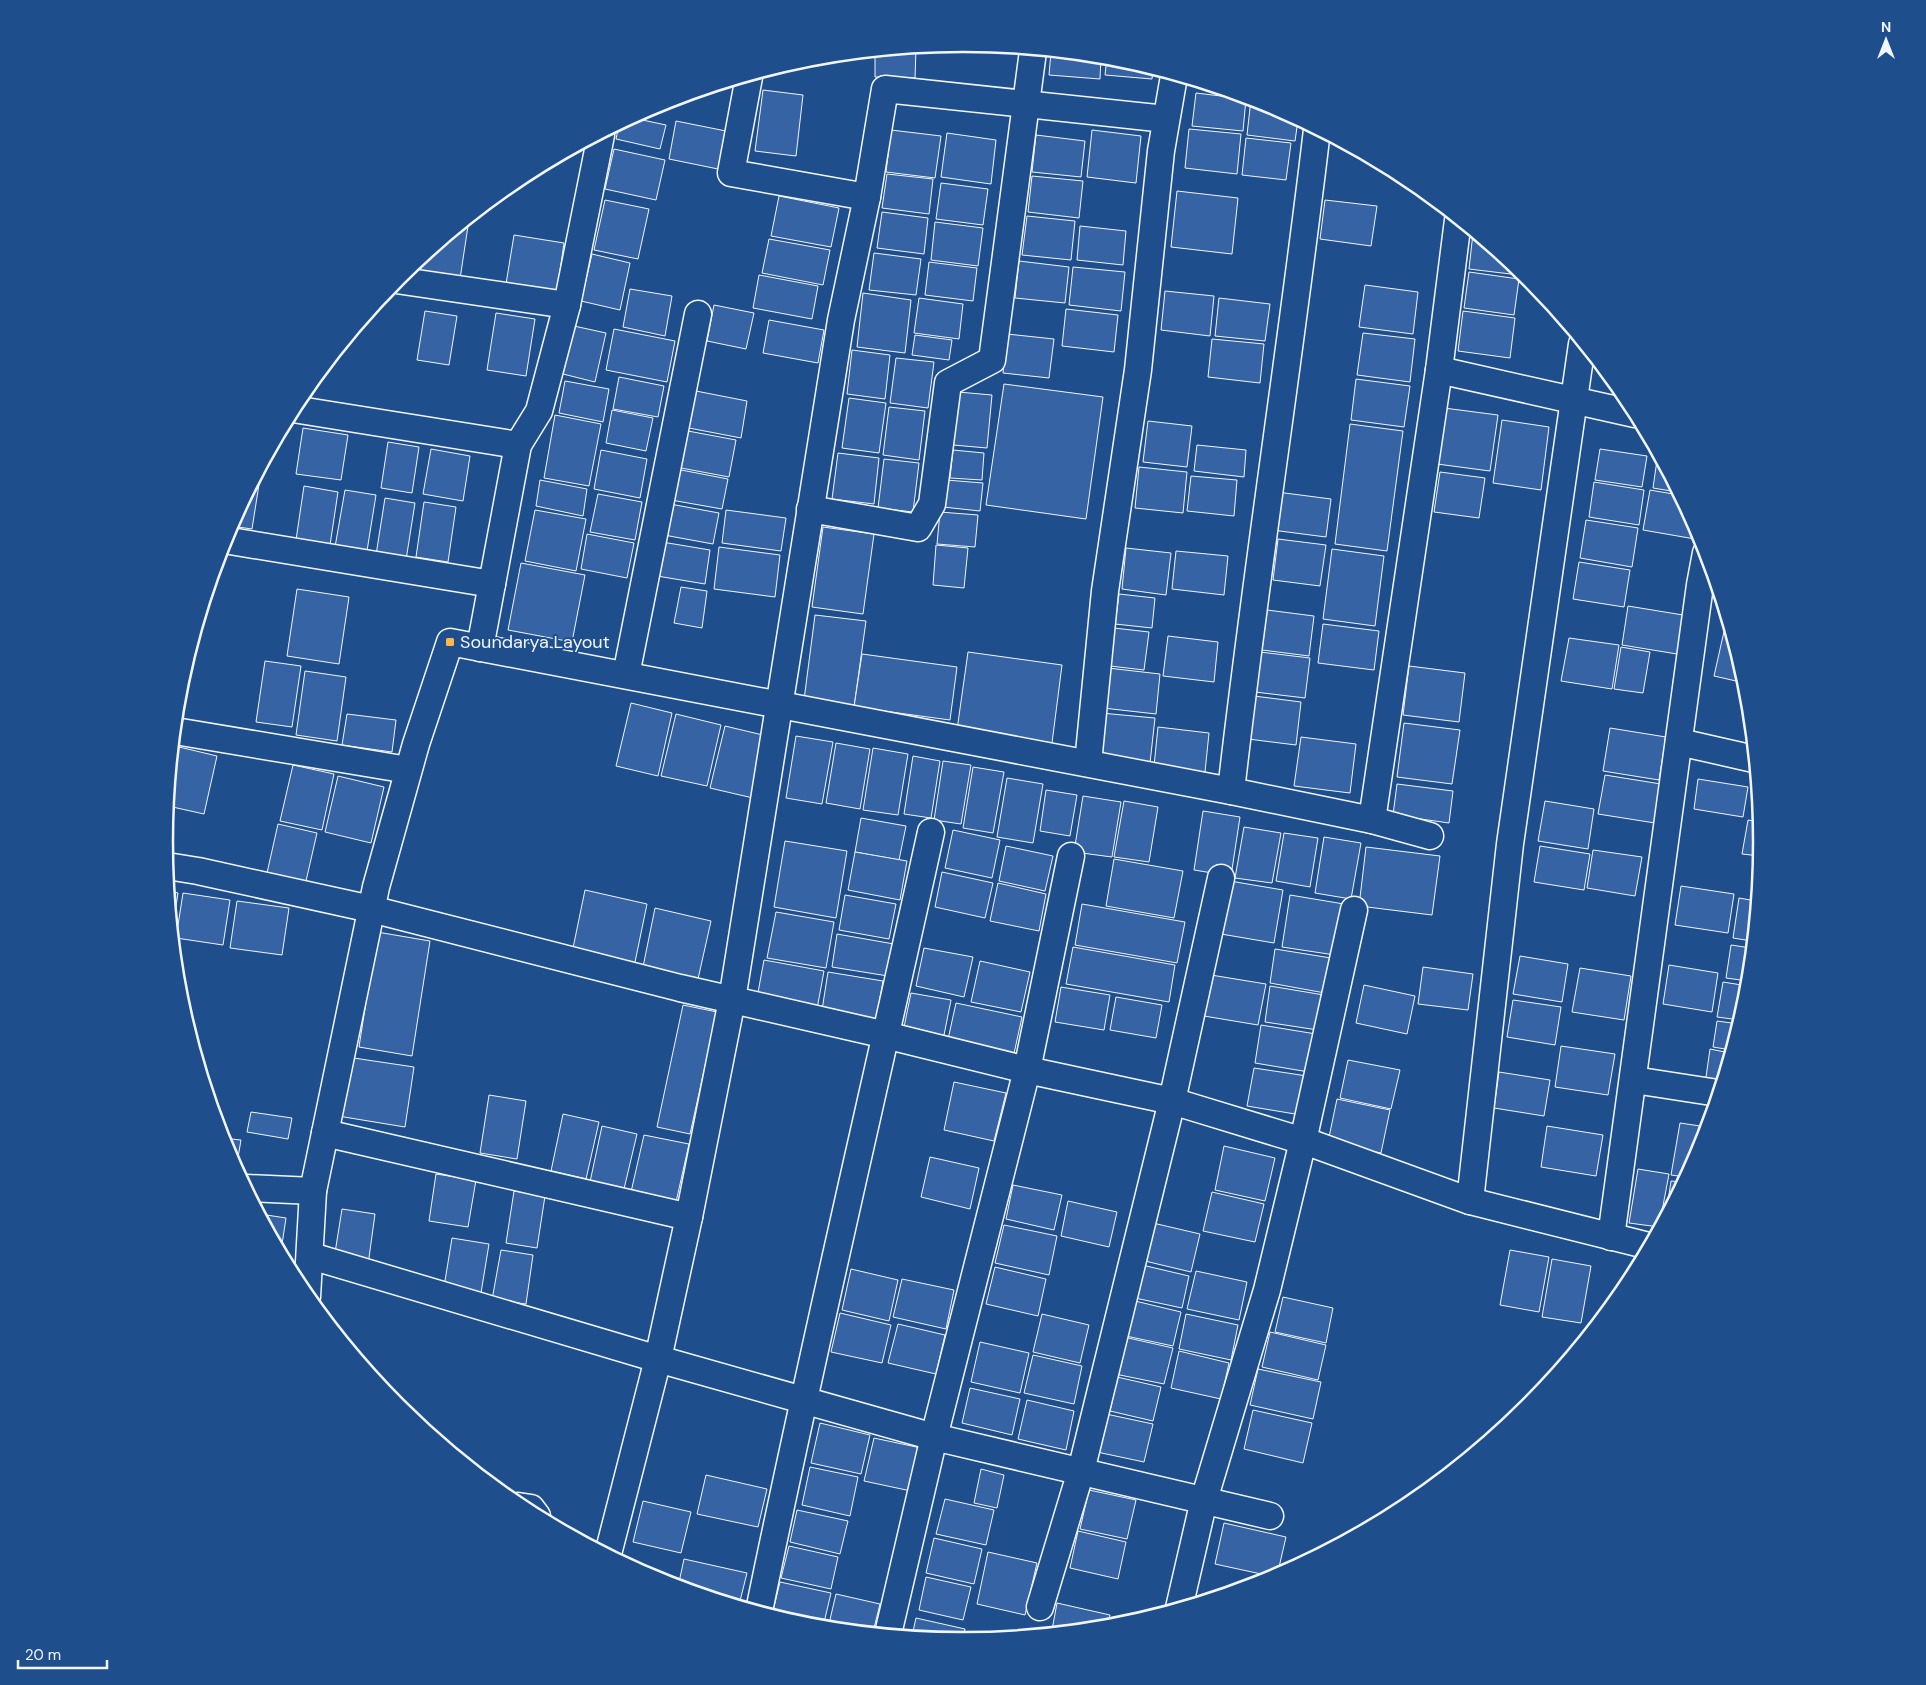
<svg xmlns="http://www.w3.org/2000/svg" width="1926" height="1685" viewBox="0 0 1926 1685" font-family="'DM Sans',sans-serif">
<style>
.building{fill:#3563a3;stroke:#f2f6ff}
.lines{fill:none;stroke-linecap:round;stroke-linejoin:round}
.minor-casing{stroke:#f2f6ff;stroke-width:29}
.minor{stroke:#1f4e8c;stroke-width:26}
.poi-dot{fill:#ffb74d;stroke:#1f4e8c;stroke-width:2}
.labels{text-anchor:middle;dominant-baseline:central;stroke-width:4;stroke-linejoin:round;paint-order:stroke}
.poi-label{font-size:18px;fill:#f2f6ff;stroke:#1f4e8c;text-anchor:start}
.rim{fill:none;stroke:#f2f6ff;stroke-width:2.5}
</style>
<rect width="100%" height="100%" fill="#1f4e8c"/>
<!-- building -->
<g class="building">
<path d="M916,48L915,78L875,77V52Z"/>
<path d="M1051,52L1101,57L1100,79L1049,75Z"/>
<path d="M1107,58L1119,59L1153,69L1152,79L1105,75Z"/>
<path d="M763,90L803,95L796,156L755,151Z"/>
<path d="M1196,93L1246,99L1243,131L1192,126Z"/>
<path d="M1251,99L1269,105L1298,120L1295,141L1247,135Z"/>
<path d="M633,118L666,125L660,149L616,139L619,125Z"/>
<path d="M676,121L726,131L718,169L669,159Z"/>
<path d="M1189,129L1241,134L1237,174L1185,168Z"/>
<path d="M891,130L941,136L935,178L886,172Z"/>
<path d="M1092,130L1141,136L1136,183L1087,177Z"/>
<path d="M947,133L996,140L991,184L941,177Z"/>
<path d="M1036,135L1085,141L1081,177L1032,172Z"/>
<path d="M1246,138L1291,143L1286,180L1242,175Z"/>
<path d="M614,149L665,160L656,200L605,189Z"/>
<path d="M887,174L933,179L929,214L882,208Z"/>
<path d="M1032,176L1083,181L1079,218L1028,212Z"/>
<path d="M941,183L988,189L983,225L936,219Z"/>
<path d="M1177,191L1238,198L1232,254L1171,247Z"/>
<path d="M779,196L839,208L831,247L771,236Z"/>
<path d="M605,200L649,209L638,259L594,250Z"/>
<path d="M1325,200L1377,206L1371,246L1320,239Z"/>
<path d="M882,212L928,218L924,254L877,248Z"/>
<path d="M1027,216L1075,221L1071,260L1022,255Z"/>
<path d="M935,222L983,228L978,266L931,260Z"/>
<path d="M462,225L468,226L460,279L420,272L423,258Z"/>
<path d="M1080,226L1126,231L1123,265L1077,260Z"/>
<path d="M1473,233L1519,271V275L1469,269Z"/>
<path d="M514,235L564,243L557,292L506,284Z"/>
<path d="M769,239L830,250L823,285L762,273Z"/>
<path d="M874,253L921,259L916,295L869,290Z"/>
<path d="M592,254L630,263L620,310L581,301Z"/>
<path d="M1019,261L1069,267L1065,303L1015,298Z"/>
<path d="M929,262L977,268L973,301L925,295Z"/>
<path d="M1073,267L1125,272L1121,311L1069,305Z"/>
<path d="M1469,272L1519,279L1514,315L1464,308Z"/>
<path d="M759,275L818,286L812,319L753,308Z"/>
<path d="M1365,285L1418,292L1413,334L1359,327Z"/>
<path d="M630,289L672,296L665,336L623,327Z"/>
<path d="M1165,291L1214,296L1210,336L1161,330Z"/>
<path d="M863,293L911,300L905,353L857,347Z"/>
<path d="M919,298L963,304L959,339L914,333Z"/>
<path d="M1219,298L1270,304L1265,341L1215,336Z"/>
<path d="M714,305L754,313L746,349L707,341Z"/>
<path d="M1066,309L1118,315L1114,352L1062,346Z"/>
<path d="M425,311L457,316L449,365L417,360Z"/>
<path d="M1463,311L1515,318L1510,358L1458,351Z"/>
<path d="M496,313L535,319L526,376L487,370Z"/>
<path d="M769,320L824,330L818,363L763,353Z"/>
<path d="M574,326L606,333L595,382L563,374Z"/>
<path d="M614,329L675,341L667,382L606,370Z"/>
<path d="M1363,333L1415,339L1410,382L1357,375Z"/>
<path d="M1007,334L1054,339L1049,378L1003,373Z"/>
<path d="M915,335L952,340L949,360L912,355Z"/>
<path d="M1212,339L1264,344L1260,383L1208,377Z"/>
<path d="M852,350L890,355L885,399L847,394Z"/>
<path d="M896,358L934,362L928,408L890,403Z"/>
<path d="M619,377L664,386L658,417L613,409Z"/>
<path d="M1356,379L1410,386L1404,427L1351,420Z"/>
<path d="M565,381L609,389L603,422L559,413Z"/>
<path d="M1004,384L1103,397L1086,519L986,505Z"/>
<path d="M696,391L747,401L741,438L689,428Z"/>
<path d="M958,392L992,395L987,448L953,445Z"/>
<path d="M849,398L886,403L879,453L842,448Z"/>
<path d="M889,407L925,411L919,460L883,455Z"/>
<path d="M1444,408L1498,415L1490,471L1437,464Z"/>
<path d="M612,410L653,418L646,451L606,443Z"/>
<path d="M555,415L601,424L589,486L544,478Z"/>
<path d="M1502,420L1549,427L1541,490L1493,483Z"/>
<path d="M1148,421L1192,426L1187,467L1143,462Z"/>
<path d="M1350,424L1403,431L1387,551L1335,544Z"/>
<path d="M303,428L348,435L341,480L296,474Z"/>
<path d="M688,431L736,440L729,477L681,468Z"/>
<path d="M388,442L419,447L412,493L381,488Z"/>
<path d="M1197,445L1246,450L1244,477L1194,471Z"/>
<path d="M431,449L470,456L463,501L423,494Z"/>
<path d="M1600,449L1647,456L1642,487L1595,480Z"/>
<path d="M601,450L647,459L640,498L594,489Z"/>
<path d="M953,450L984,453L982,480L950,478Z"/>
<path d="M838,453L879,458L874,504L832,499Z"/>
<path d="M884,459L919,463L913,512L878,508Z"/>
<path d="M1657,460H1660L1677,492L1653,488Z"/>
<path d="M1139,467L1187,472L1183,513L1135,508Z"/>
<path d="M676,469L728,479L722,509L671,500Z"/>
<path d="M1440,472L1485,478L1479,518L1434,512Z"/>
<path d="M1191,476L1237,480L1234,516L1187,511Z"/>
<path d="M257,478H260L252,529L231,526Z"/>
<path d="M540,480L587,489L583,516L536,506Z"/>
<path d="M946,480L983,483L980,511L943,507Z"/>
<path d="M1594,482L1644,490L1639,525L1589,517Z"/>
<path d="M304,486L338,492L330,545L296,540Z"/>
<path d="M345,490L376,495L367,551L335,547Z"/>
<path d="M1650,490L1679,495L1697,529L1695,539L1643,530Z"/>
<path d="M1277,492L1331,499L1326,537L1272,530Z"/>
<path d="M598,494L642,502L635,540L590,532Z"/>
<path d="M385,498L415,503L406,560L376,555Z"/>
<path d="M424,502L456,507L448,562L416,557Z"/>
<path d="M670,504L719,513L713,544L664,535Z"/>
<path d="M535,510L586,519L576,571L525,561Z"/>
<path d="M726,510L786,518L781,551L722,543Z"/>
<path d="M940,512L978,515L975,547L937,544Z"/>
<path d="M1586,520L1638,528L1632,567L1580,558Z"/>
<path d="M823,527L874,534L863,614L812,607Z"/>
<path d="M587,534L634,543L627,578L581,569Z"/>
<path d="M1278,539L1326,545L1320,586L1273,580Z"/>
<path d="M662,542L710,550L705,584L657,576Z"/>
<path d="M936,545L968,548L964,588L933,585Z"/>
<path d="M719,547L780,555L775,597L714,589Z"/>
<path d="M1126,548L1171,553L1166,595L1122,589Z"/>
<path d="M1332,549L1384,556L1375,626L1323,619Z"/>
<path d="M1176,551L1228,556L1224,595L1172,589Z"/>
<path d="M1579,562L1630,570L1624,607L1573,599Z"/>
<path d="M521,563L585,575L572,642L508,630Z"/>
<path d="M681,587L707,591L702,628L674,623Z"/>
<path d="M297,589L349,597L339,664L287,656Z"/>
<path d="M1119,594L1155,598L1152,628L1115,624Z"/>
<path d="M1628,606L1683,615L1677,654L1622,645Z"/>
<path d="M1267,610L1314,616L1309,656L1262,650Z"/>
<path d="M815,615L866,621L854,707L804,700Z"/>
<path d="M1323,624L1379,631L1374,670L1318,663Z"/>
<path d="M1725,627L1729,628L1745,683L1714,676Z"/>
<path d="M1114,628L1149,632L1144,670L1110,666Z"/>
<path d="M1168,636L1218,642L1214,682L1163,676Z"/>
<path d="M1569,638L1619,645L1612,689L1561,681Z"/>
<path d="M1621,647L1650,652L1643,693L1614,689Z"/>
<path d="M968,652L1062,665L1052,743L957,730Z"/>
<path d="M1260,652L1310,658L1305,698L1255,692Z"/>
<path d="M862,654L957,667L950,720L854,707Z"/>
<path d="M265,661L301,666L292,727L256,722Z"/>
<path d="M1409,666L1465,673L1459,722L1403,715Z"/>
<path d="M1108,668L1160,674L1156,714L1103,708Z"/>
<path d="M305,671L346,677L337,741L296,735Z"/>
<path d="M1254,696L1301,702L1296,745L1248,739Z"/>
<path d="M631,703L672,713L658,776L616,766Z"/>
<path d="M1101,713L1155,718L1150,763L1096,756Z"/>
<path d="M347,714L396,720L392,752L342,745Z"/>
<path d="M676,714L721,725L707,786L661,776Z"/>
<path d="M1404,723L1460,730L1452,784L1397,777Z"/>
<path d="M725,726L767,736L753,798L710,788Z"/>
<path d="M1158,727L1209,733L1205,772L1154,766Z"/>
<path d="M1610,728L1666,737L1659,780L1603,771Z"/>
<path d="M796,736L833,742L822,804L786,798Z"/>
<path d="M1301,737L1356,744L1350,793L1294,786Z"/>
<path d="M836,743L870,749L860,809L826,803Z"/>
<path d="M175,746L217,756L204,814L168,806Z"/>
<path d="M873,748L908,754L898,815L863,810Z"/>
<path d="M913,756L940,761L931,818L904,814Z"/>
<path d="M943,761L971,765L961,824L934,820Z"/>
<path d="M293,765L334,774L322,830L280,821Z"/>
<path d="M973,767L1004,772L993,833L963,828Z"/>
<path d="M1605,775L1661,784L1655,823L1598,814Z"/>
<path d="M338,776L384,787L371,843L325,832Z"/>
<path d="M1007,778L1043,784L1033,843L997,837Z"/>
<path d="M1698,779L1748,787L1743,817L1694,809Z"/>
<path d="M1397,784L1453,791L1449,823L1393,815Z"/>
<path d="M1046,790L1077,795L1070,836L1040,831Z"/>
<path d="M1083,796L1121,802L1112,857L1074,852Z"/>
<path d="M1124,801L1158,807L1149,862L1114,857Z"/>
<path d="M1545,801L1594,809L1588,849L1538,841Z"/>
<path d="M1203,811L1240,817L1231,876L1194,870Z"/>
<path d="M861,818L906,826L899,860L855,852Z"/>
<path d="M1748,820L1760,822V856L1742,854Z"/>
<path d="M278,824L317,833L306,881L267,873Z"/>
<path d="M1244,827L1281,833L1272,883L1235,878Z"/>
<path d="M953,830L1000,840L992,878L945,868Z"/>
<path d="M1284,833L1318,838L1310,887L1276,881Z"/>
<path d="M1324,837L1361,843L1351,899L1315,893Z"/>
<path d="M785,841L847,851L836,918L774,907Z"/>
<path d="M1006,846L1053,856L1045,891L999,881Z"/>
<path d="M1540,846L1590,854L1584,890L1534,882Z"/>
<path d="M1366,847L1440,856L1432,915L1359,906Z"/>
<path d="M1593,850L1642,857L1635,896L1587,888Z"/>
<path d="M855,852L907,861L900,900L848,890Z"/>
<path d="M1114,859L1183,871L1174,918L1106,906Z"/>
<path d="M942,872L993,883L985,918L935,907Z"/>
<path d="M1230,881L1283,890L1274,943L1221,934Z"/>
<path d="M998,883L1046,894L1039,931L990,921Z"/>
<path d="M1681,886L1734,894L1728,933L1675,925Z"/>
<path d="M585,890L647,904L634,967L572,953Z"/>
<path d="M169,891L178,893L173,926Z"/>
<path d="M183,893L230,900L223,945L176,938Z"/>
<path d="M845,895L896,904L889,939L839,930Z"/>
<path d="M1290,895L1344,904L1335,955L1282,947Z"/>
<path d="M1739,898L1756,901L1752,941L1733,938Z"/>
<path d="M237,901L289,908L282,955L230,948Z"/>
<path d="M1082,904L1185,922L1177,963L1075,945Z"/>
<path d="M655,908L711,921L698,979L643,967Z"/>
<path d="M776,912L834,922L826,968L767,958Z"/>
<path d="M377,932L430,941L412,1056L359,1047Z"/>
<path d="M837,934L894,944L888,976L832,967Z"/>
<path d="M1731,945L1751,948L1748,981L1726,978Z"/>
<path d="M1073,947L1175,965L1169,1002L1066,984Z"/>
<path d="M924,948L973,957L964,997L916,986Z"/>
<path d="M1275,949L1331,958L1325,993L1270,983Z"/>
<path d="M1520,956L1568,964L1562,1002L1513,994Z"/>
<path d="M764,960L824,971L817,1009L757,998Z"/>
<path d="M980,961L1030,972L1021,1012L971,1002Z"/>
<path d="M1669,965L1718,973L1712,1012L1663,1004Z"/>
<path d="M1423,967L1473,974L1468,1010L1418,1004Z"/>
<path d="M1580,968L1631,976L1624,1020L1572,1012Z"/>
<path d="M828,972L883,981L876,1020L822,1010Z"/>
<path d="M1211,975L1266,984L1258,1025L1204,1016Z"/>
<path d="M1723,982L1748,986L1740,1020L1717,1017Z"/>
<path d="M1364,985L1415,996L1407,1034L1356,1023Z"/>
<path d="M1270,986L1324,995L1318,1030L1265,1022Z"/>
<path d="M1061,987L1110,995L1104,1030L1055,1022Z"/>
<path d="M911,993L951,1000L943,1040L903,1032Z"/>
<path d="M1116,997L1162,1005L1156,1038L1110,1030Z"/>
<path d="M1513,1000L1561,1007L1555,1045L1507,1037Z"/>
<path d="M956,1003L1022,1017L1013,1058L947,1044Z"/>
<path d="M683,1005L717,1012L690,1134L657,1127Z"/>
<path d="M1717,1021L1739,1024L1731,1050L1713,1047Z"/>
<path d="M1261,1025L1316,1034L1309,1072L1255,1063Z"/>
<path d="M1561,1046L1615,1054L1608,1095L1555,1087Z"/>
<path d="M1710,1049L1730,1053L1720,1086L1705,1084Z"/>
<path d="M347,1057L414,1067L405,1127L338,1116Z"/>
<path d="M1348,1060L1400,1070L1391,1109L1340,1098Z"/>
<path d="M1254,1068L1307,1076L1301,1115L1247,1106Z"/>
<path d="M1499,1072L1550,1080L1544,1116L1494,1108Z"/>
<path d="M954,1082L1006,1093L994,1141L944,1130Z"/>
<path d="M489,1095L526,1101L517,1159L480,1153Z"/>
<path d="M1337,1099L1390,1110L1381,1153L1328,1142Z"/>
<path d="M251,1112L292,1118L288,1139L247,1132Z"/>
<path d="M563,1114L599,1122L586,1179L551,1171Z"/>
<path d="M1680,1123L1707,1127L1701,1148L1686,1177L1671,1175Z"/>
<path d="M602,1126L637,1134L624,1189L590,1182Z"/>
<path d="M1547,1126L1603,1135L1596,1176L1541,1167Z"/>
<path d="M644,1135L689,1144L676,1202L631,1192Z"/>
<path d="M222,1138L241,1140L236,1169L225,1148Z"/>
<path d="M1224,1146L1275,1158L1265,1201L1215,1190Z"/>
<path d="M930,1157L979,1168L970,1209L921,1197Z"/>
<path d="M1638,1169L1669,1174L1659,1227L1629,1223Z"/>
<path d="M436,1174L476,1180L468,1227L429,1221Z"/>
<path d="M1671,1181L1683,1182L1666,1214Z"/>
<path d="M1013,1185L1062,1195L1054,1230L1006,1219Z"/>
<path d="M514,1191L545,1196L537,1248L506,1243Z"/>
<path d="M1212,1192L1264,1204L1255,1242L1203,1231Z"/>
<path d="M1068,1201L1117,1212L1109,1247L1061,1236Z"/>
<path d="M342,1209L375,1214L368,1265L334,1259Z"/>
<path d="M260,1214L286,1218L281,1251L280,1250Z"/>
<path d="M1153,1223L1200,1234L1191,1272L1145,1261Z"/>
<path d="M1004,1225L1057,1236L1049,1275L995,1263Z"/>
<path d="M452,1238L489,1244L481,1293L444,1287Z"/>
<path d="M501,1250L533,1255L526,1304L492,1300Z"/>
<path d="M1510,1250L1549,1257L1539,1312L1500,1305Z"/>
<path d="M1552,1259L1591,1266L1581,1323L1542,1317Z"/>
<path d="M1142,1265L1189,1276L1182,1308L1135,1298Z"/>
<path d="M995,1267L1046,1279L1038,1316L986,1304Z"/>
<path d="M851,1269L898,1280L889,1321L842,1310Z"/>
<path d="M1196,1271L1247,1282L1239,1320L1187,1309Z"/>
<path d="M902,1279L954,1290L946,1329L893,1317Z"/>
<path d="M1283,1297L1333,1308L1326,1343L1275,1332Z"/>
<path d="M1135,1301L1181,1312L1173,1346L1126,1336Z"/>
<path d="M840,1313L891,1325L882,1363L831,1352Z"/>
<path d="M1042,1314L1089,1325L1080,1363L1033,1352Z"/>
<path d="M1186,1314L1238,1325L1231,1360L1179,1349Z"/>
<path d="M898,1324L945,1335L936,1374L888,1363Z"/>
<path d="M1270,1332L1326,1345L1318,1380L1262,1367Z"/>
<path d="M1124,1337L1173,1348L1164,1384L1115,1374Z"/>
<path d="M980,1342L1029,1353L1020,1393L971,1382Z"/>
<path d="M1179,1351L1229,1363L1221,1399L1171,1388Z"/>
<path d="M1033,1355L1082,1366L1074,1404L1024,1393Z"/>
<path d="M1258,1369L1321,1382L1313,1419L1250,1405Z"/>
<path d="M1117,1377L1161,1387L1153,1421L1110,1411Z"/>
<path d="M970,1388L1020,1399L1012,1435L962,1423Z"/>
<path d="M1027,1400L1074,1411L1066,1450L1018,1439Z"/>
<path d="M1253,1410L1312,1423L1303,1463L1244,1449Z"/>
<path d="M1106,1414L1153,1424L1144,1462L1097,1452Z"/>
<path d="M820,1423L870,1435L861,1474L811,1463Z"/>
<path d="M874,1438L921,1448L911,1491L864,1481Z"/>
<path d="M810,1467L858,1477L850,1516L802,1505Z"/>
<path d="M981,1469L1004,1475L997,1508L974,1503Z"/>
<path d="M706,1475L767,1489L758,1527L697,1514Z"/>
<path d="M1089,1490L1136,1500L1127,1539L1080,1529Z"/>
<path d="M945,1499L994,1510L986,1545L936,1534Z"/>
<path d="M643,1501L691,1512L681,1553L633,1542Z"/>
<path d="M797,1510L848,1521L840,1554L790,1542Z"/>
<path d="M1224,1523L1286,1537L1277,1576L1275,1577L1215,1564Z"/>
<path d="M1078,1531L1126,1542L1118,1579L1070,1568Z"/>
<path d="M934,1538L982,1549L974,1584L926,1573Z"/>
<path d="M789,1546L838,1557L831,1589L781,1578Z"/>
<path d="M988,1552L1037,1563L1025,1615L977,1604Z"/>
<path d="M684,1559L747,1573L739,1605L678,1587Z"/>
<path d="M926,1577L971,1587L963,1620L919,1610Z"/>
<path d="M780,1582L831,1593L823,1627L807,1626L772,1615Z"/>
<path d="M836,1594L880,1604L873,1632L828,1628Z"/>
<path d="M1057,1603L1110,1615L1107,1627L1059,1632L1052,1630Z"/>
<path d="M1115,1617L1134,1621L1113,1627Z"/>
<path d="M916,1618L965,1629L962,1641L912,1636Z"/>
</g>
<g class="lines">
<defs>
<g id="minor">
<path d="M749,77L731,173L867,197"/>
<path d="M396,280L567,305"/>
<path d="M1439,370L1635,414"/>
<path d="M293,409L518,445"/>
<path d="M810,509L918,528L932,504L948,383L992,360L1033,51"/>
<path d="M224,540L492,584"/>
<path d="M480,648L518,445L539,411L567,305L601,135"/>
<path d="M626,675L698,314"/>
<path d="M175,731L408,770"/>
<path d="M1679,742L1754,759"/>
<path d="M1088,763L1105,591L1138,370L1161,151L1174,76"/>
<path d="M1231,791C1256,570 1291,351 1317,130"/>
<path d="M1372,820L1439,370L1458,220"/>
<path d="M167,866L198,871L371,909L680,988L873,1032L1027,1070L1172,1101L1313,1144L1470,1201L1649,1246"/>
<path d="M1634,1080L1718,1093"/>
<path d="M325,1133L689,1217"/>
<path d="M247,1188L313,1191"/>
<path d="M1470,1201L1510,844L1582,344"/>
<path d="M1611,1237L1700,585L1706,553"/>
<path d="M311,1256L658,1359L934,1437L1270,1516"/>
<path d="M307,1297L313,1191L376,887L416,744L450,642L1231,791L1372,820L1430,836"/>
<path d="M518,1506L531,1508L537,1516"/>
<path d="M608,1554L658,1359L689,1217L732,1000L841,320L867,197L885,89L1166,119"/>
<path d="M1040,1607L1081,1471L1172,1101L1221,878"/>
<path d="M1179,1608L1204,1500L1267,1290L1303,1141L1354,910"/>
<path d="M759,1611C812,1351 874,1092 931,832"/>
<path d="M888,1634L934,1437L1027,1070L1071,856"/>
</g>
</defs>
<!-- minor casing -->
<use href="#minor" class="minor-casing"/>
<!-- minor -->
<use href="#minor" class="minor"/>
</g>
<!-- markers -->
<rect class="poi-dot" x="445" y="637" width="10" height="10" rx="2.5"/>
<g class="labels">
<!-- poi labels -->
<g class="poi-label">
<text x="460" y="642">Soundarya Layout</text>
</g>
</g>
<!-- crop -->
<path d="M0 0H1926V1685H0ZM173 842a790 790 0 1 1 1580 0a790 790 0 1 1-1580 0Z" fill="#1f4e8c" fill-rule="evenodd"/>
<path class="rim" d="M173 842a790 790 0 1 1 1580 0a790 790 0 1 1-1580 0Z"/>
<!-- north arrow -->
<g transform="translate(1886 40)" stroke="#1f4e8c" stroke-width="4" paint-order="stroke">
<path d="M0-4L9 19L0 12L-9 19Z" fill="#f2f6ff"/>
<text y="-8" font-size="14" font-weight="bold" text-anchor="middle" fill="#f2f6ff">N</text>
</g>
<!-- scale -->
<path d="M18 1660v8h89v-8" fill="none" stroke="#f2f6ff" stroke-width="2.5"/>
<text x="25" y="1660" font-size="15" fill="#f2f6ff" stroke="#1f4e8c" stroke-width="4" paint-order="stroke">20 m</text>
</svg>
